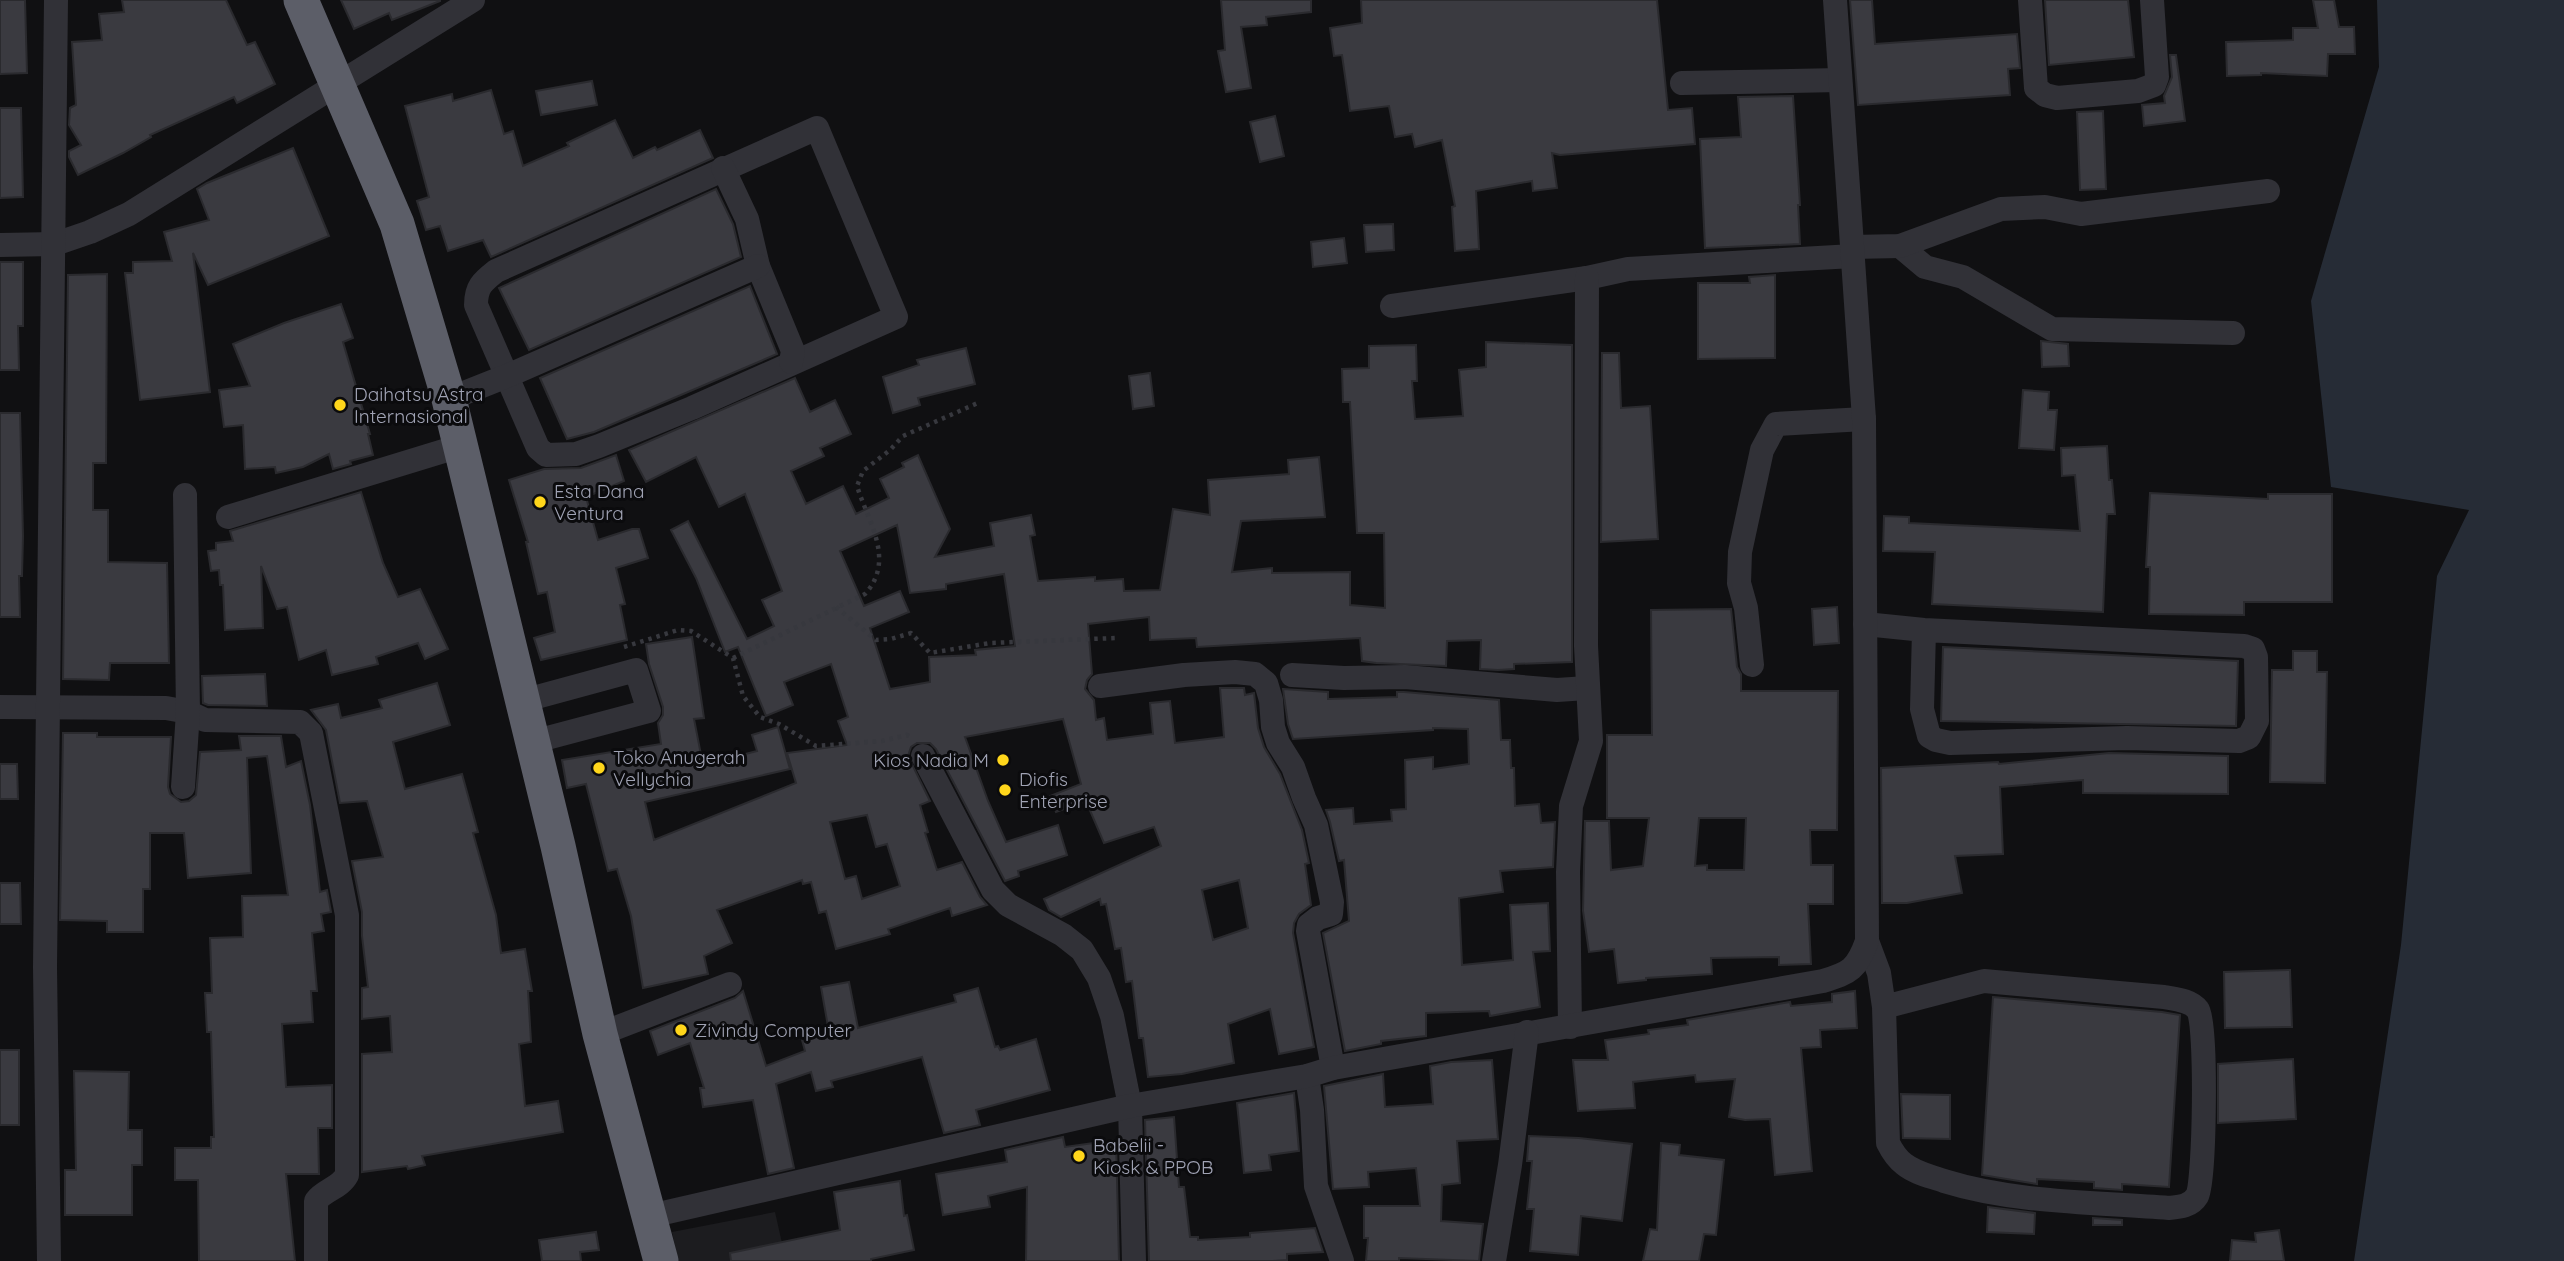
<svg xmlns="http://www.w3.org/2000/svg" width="2564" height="1261" viewBox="0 0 2564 1261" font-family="Quicksand,sans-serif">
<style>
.built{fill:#1c1c1f}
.water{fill:#262c36}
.building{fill:#3a3a40;stroke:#2a2a2e;stroke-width:2;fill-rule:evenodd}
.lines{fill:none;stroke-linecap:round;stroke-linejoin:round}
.path{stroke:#37383e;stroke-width:4.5;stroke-dasharray:3.5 5;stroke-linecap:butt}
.minor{stroke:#313137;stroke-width:24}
.highway{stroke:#5c5e68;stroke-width:35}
.poi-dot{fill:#ffd61b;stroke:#0b0b0d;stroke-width:2.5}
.labels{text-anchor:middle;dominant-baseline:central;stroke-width:6;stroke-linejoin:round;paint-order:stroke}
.poi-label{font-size:19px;fill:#a0a3b4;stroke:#0b0b0d;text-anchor:start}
</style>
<rect width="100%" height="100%" fill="#101012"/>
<!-- built -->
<path class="built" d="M775,1212L786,1261H678L672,1232Z"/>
<!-- water -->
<path class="water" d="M2377,0H2564V1261H2354L2401,945L2437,576L2469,510L2331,487L2311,301L2379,67Z"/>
<!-- building -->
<g class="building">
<path d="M0,0H25L27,73L0,74Z"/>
<path d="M122,0H226L247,45L255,42L275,84L237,103L234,97L150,135L151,137L123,153L78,175L69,157V151L81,145L69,125L70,108L76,105L72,42L102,40L99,14L124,12Z"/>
<path d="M341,0H440V1L392,20L389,13L354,29Z"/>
<path d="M1221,0H1311V12L1266,17L1267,25L1241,27L1251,88L1226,92L1218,51L1225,50Z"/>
<path d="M1361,0H1657L1668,110L1692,108L1695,144L1560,155L1552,153L1557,188L1533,191L1532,181L1476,191L1479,249L1455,251L1452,207L1455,206L1442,140L1415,147L1412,134L1395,137L1389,106L1350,111L1342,55L1334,56L1330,28L1362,23Z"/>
<path d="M1850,0H1872L1875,44L2017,34L2020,68L2008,69L2010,95L1858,105Z"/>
<path d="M2045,0H2128L2134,57L2049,65Z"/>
<path d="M2313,0H2334L2339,27H2354L2355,54H2328L2327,76L2261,73V75L2227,76L2226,42L2293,40V28H2318Z"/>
<path d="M2170,55H2176L2185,121L2144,126L2142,105L2165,103L2164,96L2172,77Z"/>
<path d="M592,81L597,105L541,115L536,91Z"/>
<path d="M491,90L504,134L513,131L523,166L569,146L567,143L615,120L633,158L655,147L657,150L700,130L713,158L491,257L483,240L448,251L440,226L426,230L417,201L429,197L405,106L452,94L453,101Z"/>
<path d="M1793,96L1800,205H1798L1800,244L1705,248L1700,139L1741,137L1738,97Z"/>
<path d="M0,108H21L23,197L0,198Z"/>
<path d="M2103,111L2106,189L2080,190L2077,112Z"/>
<path d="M1275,116L1284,156L1260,162L1250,122Z"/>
<path d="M293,148L329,236L208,285L193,253L210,392L140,400L125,273H133V262L172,261L164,232L209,220L197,189L207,183Z"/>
<path d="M716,189L733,224L741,257L529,350L499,288Z"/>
<path d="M1393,224L1394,250L1366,252L1364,225Z"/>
<path d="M1344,238L1347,263L1313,267L1311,242Z"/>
<path d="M0,262H23V326H18L19,370H0Z"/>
<path d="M107,274L106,463H93V510H108V562L167,563L169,663H110L109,680L63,679L68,275Z"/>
<path d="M1775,275V358L1698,359V283H1750L1749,277Z"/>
<path d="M750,286L777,354L594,432L567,439L540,378Z"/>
<path d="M341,304L353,338L343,342L370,434H368L373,455L350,461L351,464L333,469L329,454L303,467L276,473L275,467L245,469L243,425L224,427L219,390L250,386L233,344L284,323Z"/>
<path d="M2041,341L2068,344L2069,366L2042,367Z"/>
<path d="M1486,342L1572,345V662L1514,664V669L1498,670L1480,669L1481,640L1447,641L1446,666L1376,663L1362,661L1360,638L1197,647L1196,638L1150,640L1149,617L1088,624L1092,674L1087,680L1085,689L1094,700L1096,720L1104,718L1107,740L1153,734L1150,703L1170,701L1175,743L1224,737L1220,688H1244L1245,695L1254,693L1258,728L1264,747L1280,774L1302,830L1309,863L1305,864L1311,905L1299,914L1294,923L1293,933L1314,1047L1279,1054L1270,1009L1228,1024L1234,1063L1182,1074L1148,1077L1143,1038H1139L1132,981L1126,982L1121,948L1115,949L1106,904L1101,905L1100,899L1061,917L1049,910L1044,899L1161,846L1154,827L1104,843L1086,801L1056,812L1050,796L1081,784L1063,719L965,737L988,801L1006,842L1058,825L1067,855L1018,871L1019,876L1005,881L936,749L930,743H917L911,747L908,756L930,801L920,805L928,832L925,833L937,870L962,862L980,897L987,905L952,916L950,908L888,929L890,934L836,949L826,911L819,913L811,882L803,884L802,880L717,910L732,943L704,956L708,974L643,988L631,916L617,869L608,871L586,784L567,788L562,760L661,744L658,723L663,715V707L649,664L646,644L692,637L704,718L694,719L703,765L757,751L752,735L778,727L790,769L645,802L654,840L796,783L787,753L847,745L838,721L848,717L831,664L784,682L793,705L766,716L738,647L725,652L696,578L671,530L688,521L747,639L774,626L762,600L782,591L745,494L719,507L696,457L646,482L629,450L795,378L810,412L835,400L851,434L820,448L824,456L791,471L806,504L843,486L856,514L889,498L880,479L904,467L902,463L918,455L950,529L935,557L994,546L990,523L1031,515L1035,535L1030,536L1038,581L1095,577V581L1123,579L1124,591L1160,590L1173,509L1210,515L1208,480L1289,474L1288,460L1319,457L1325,517L1241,521L1232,572L1272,568V573L1350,572V605L1385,608L1384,533H1357L1350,402H1343L1342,369L1369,368V346L1416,345L1417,381H1412L1415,419L1463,416L1459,370L1486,367ZM897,525L910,593L946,589V584L1004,574L1015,646L975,650L976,655L929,657L930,682L890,689L870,628L909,612L900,591L864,606L840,551ZM867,815L876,847L887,844L900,886L862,899L856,876L845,879L830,822ZM1239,880L1248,928L1213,940L1202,890Z"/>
<path d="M966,348L975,384L918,398L920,405L893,413L883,377L919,365L917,360Z"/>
<path d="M1602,353H1619L1621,408L1650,406L1658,539L1601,542Z"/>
<path d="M1150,373L1154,406L1133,409L1129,376Z"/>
<path d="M2023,390L2049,392L2048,410H2057L2054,450L2019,448Z"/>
<path d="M0,413H20L23,536L22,576H19L20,617H0Z"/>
<path d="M2107,446L2109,480H2112L2115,514H2107L2103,612L1932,604L1935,552L1883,551L1884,516L1909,517V523L2080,531L2075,475L2062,476L2061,448Z"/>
<path d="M616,455L624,481L586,497L598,540L632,529H639L648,558L616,568L625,604L620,605L627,640L541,660L534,638L555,632L547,592L538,594L526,542H528L509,480L544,469L581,468Z"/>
<path d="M361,492L383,563L398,597L420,589L448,649L425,659L418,643L376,657L378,664L332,675L326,650L299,660L287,607L277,609L261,566L263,628L225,630L223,585H220L219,570L211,571L208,551L216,550V543L233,541L230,531Z"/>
<path d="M2150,493L2268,499V494H2332V602H2244V615L2149,614L2150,567H2146Z"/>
<path d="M1837,607L1839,643L1814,645L1812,609Z"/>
<path d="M1731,609L1737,667L1741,674V691H1838L1837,830H1810L1811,865H1833V904H1808L1811,964L1779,965V957L1711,958L1712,974L1646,978V980L1618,983L1614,949L1589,952L1583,911L1585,821H1609L1611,870L1643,866L1649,818H1607V735H1652L1651,610ZM1699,818H1746L1744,870H1707V865L1695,866Z"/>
<path d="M1943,647L2238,661L2236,726L1941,721Z"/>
<path d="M2293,651H2317V672H2327L2325,783L2270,782L2272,670H2293Z"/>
<path d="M265,674L267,706L208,705L203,703L202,676Z"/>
<path d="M437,683L450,725L393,742L405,789L462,774L478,832L473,833L496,915L501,953L525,949L532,991H528L531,1042L519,1044L525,1106L558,1101L563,1132L422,1156L425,1165L408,1169L407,1166L362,1172V1054L392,1052L390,1016L362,1019V988L368,987L362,936V912L352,861L383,857L367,801L340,803L326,730L311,710L338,704L341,718L382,708L379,700Z"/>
<path d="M1283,689L1328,692V699L1397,697V692H1404L1499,700L1501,740H1510L1511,768H1514L1515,806L1539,804L1541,823L1555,822L1553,867L1500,871L1503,892L1459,898L1462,965L1513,960L1510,905L1548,903L1550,951L1533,952L1540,1007L1490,1016L1489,1011L1426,1013V1036L1381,1041V1044L1345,1051L1323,933L1349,921L1344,860L1339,861L1330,822L1326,810L1353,808L1354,824L1392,821L1391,810L1406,809L1405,760L1433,757V769L1469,764L1468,729L1433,728V730L1293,739L1288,724Z"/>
<path d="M63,733H97V737H171L168,787L170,794L181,802L189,801L196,795L200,752L241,750L239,736H281L286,767L301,761L310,805L320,892L327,890L331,912L321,914L324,931L312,933L317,991H311L313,1022L282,1024L286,1087L332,1085V1128H318L319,1174H286L295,1261H199L198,1180H175V1148H211V1137H214L211,1032H207L205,993H212L210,938L243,937L242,896L288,895L267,756L247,758L251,873L188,878L184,833H150V889H143V932H107V921L60,920Z"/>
<path d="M2109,753L2228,756V794L2083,793V780L2000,787L2003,854L1955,856L1962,893L1907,903H1882L1881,768L1998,762L1999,764Z"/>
<path d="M0,764H17L18,799H0Z"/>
<path d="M0,883H20L21,924H0Z"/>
<path d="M2290,970L2292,1027L2225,1028L2224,972Z"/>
<path d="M849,982L858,1028L956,1002L954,995L978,988L995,1047L998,1046L1000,1050L1036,1039L1050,1090L976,1110L980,1125L944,1133L922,1057L831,1081L833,1087L816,1091L811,1072L776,1084L794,1168L768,1174L753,1100L703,1107L700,1088H704L690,1043L658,1055L650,1031L735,998L743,991L766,1066L805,1051L802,1040L829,1032L821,987Z"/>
<path d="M1855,991L1857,1028L1820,1030L1821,1047L1801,1048L1812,1171L1775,1175L1770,1119L1745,1120L1729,1117L1735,1079L1696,1082L1695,1075L1633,1082L1635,1108L1578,1111L1573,1060H1608L1605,1040L1649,1034L1648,1030L1688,1025L1687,1020L1790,1002L1791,1006L1832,1002V994Z"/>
<path d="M1993,997L2162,1012L2180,1015L2169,1187L2122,1184V1190L2094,1188V1182L2037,1179V1184L1982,1175Z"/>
<rect x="0" y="1050" width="19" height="75"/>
<path d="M2293,1059L2296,1119L2218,1123V1064Z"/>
<path d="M1492,1060L1498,1139L1457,1141L1460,1183L1442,1185L1441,1221L1483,1224L1479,1261L1399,1258V1261H1366L1368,1238H1364V1206H1420L1416,1168L1368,1172L1369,1187L1333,1189L1324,1086L1383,1074L1385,1107L1433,1104L1430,1066L1451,1062Z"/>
<path d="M74,1071L129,1072L128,1130H142V1165H132V1215H65V1170H76Z"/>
<path d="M1294,1093L1299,1151L1269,1155L1271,1170L1244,1173L1237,1103Z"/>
<path d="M1901,1094L1950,1095V1139L1903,1138Z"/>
<path d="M1174,1117L1179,1187H1184L1190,1237H1198V1240L1250,1237V1233L1315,1228L1323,1252L1287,1254V1260L1273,1261H1149L1145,1120Z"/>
<path d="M1529,1136L1579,1138L1632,1144L1622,1221L1581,1216L1578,1255L1530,1251L1534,1209H1527L1532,1161H1527Z"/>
<path d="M1063,1137L1065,1147L1116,1140L1119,1261H1026L1027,1187L988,1196L990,1207L943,1215L936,1174L1007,1162L1005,1150Z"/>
<path d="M1661,1143L1680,1145L1679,1155L1724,1160L1716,1235L1704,1234L1699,1261H1643L1650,1229L1657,1230Z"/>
<path d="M900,1181L904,1216L907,1215L914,1250L871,1259V1261H731L730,1253L840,1230L834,1192Z"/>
<path d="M1988,1207L2035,1213L2034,1234L1987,1232Z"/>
<path d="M2093,1218L2122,1220V1225H2093Z"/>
<path d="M2279,1230L2284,1261H2230L2232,1240L2256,1242L2255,1233Z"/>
<path d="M596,1232L599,1250L580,1252L581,1261H542L539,1240Z"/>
</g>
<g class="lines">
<!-- path -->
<g class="path">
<path d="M836,607L876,640L891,639L911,633L930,653L990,643L1116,638"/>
<path d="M624,647L678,630L691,631L733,658L743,696L760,717L779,724L816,746L882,741L907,735L911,737"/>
<path d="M733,658L865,594C896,560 868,522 857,486L863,471L890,450L903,436L980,402"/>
</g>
<!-- minor -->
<g class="minor">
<path d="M2030,0L2036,88L2045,95L2057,98L2138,91L2154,85L2157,77L2152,0"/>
<path d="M1682,83L1840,80"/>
<path d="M817,128L896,317L692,408L599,446L576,454L546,455L538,448L476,305C476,287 482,282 496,271Z"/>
<path d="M723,168L747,219L758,266L793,351L791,362"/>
<path d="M0,245L55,244L90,232L129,214L473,0"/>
<path d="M1900,246L1925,267L1963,277L2052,329L2233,333"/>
<path d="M1852,247L1900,246L2001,209L2045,207L2081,214L2268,191"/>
<path d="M1392,306L1587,278L1628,269L1853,256"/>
<path d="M449,399L507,376L758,266"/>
<path d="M228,517L460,446"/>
<path d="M1865,624L1924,630L2244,646L2253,649L2256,657L2257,721L2249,737L2239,741L2127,738L1950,743L1936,740L1929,736L1922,709L1924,630"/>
<path d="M1752,665L1746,608L1739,583L1740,552L1762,450L1776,424L1864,419"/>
<path d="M1292,675L1344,678L1405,677L1557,690L1587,688"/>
<path d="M1100,686L1184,675L1235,672L1255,674L1266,683L1271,700L1273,727L1278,743L1293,767L1304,798L1316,825L1332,902L1331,914L1318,918L1309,925L1308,931L1333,1068"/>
<path d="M522,701L636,670L649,711L532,742"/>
<path d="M0,707L166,708L188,712L205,720L300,722L311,733L347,915V1175C340,1188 324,1190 316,1201V1261"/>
<path d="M923,756L993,890L1008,905L1063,935L1082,950L1099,978L1112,1016L1130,1106L1134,1261"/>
<path d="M183,787L188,712L185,495"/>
<path d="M1867,941L1879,973L1884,1007L1888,1143C1892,1151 1896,1158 1904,1164C1915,1173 1930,1176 1944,1181C2015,1203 2094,1202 2169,1208C2180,1207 2191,1206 2197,1196C2205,1181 2207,1022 2198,1010C2191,1000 2175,999 2164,997L1984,981L1884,1007"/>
<path d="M1570,1027L1568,872L1571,806L1591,741L1586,646L1587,278"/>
<path d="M600,1034L730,984"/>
<path d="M1307,1076L1312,1110L1316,1186L1342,1261"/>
<path d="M650,1216L1130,1106L1307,1076L1333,1068L1823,981C1850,973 1857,969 1867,941L1864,419L1835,0"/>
<path d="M49,1261L45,967L56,0"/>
<path d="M1494,1261L1510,1165L1527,1032"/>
</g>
<!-- highway -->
<path class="highway" d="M301,0L397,224L449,399L558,846L600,1034L661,1261"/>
</g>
<!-- markers -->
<g class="poi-dot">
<circle cx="340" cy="405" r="7"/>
<circle cx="540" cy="502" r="7"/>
<circle cx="1003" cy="760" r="7"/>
<circle cx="599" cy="768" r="7"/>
<circle cx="1005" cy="790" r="7"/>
<circle cx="681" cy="1030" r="7"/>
<circle cx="1079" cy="1156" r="7"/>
</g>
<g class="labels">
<!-- poi labels -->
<g class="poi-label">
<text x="354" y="394">Daihatsu Astra<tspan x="354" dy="22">Internasional</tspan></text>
<text x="554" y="491">Esta Dana<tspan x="554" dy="22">Ventura</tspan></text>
<text x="613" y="757">Toko Anugerah<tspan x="613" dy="22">Vellychia</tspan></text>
<text x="989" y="760" text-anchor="end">Kios Nadia M</text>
<text x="1019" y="779">Diofis<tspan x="1019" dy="22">Enterprise</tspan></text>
<text x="695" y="1030">Zivindy Computer</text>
<text x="1093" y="1145">Babelii -<tspan x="1093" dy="22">Kiosk &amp; PPOB</tspan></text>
</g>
</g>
</svg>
